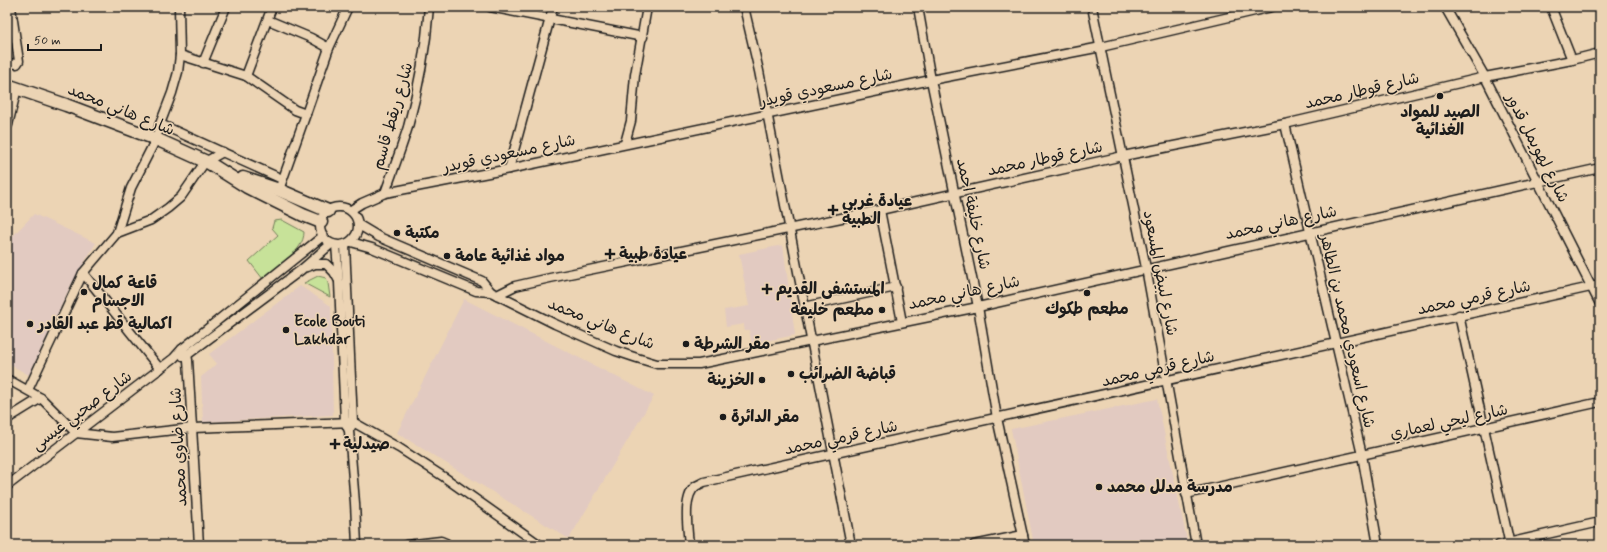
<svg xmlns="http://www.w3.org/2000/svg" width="1607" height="552" viewBox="0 0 1607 552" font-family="Mynerve,'Playpen Sans Arabic',sans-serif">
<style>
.built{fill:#e2cac1}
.green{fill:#c7e299;stroke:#727f5a}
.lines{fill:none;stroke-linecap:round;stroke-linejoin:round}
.street-casing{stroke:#1c1c1c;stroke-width:11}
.secondary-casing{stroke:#1c1c1c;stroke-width:15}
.street{stroke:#ecd4b4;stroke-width:8}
.secondary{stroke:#ecd4b4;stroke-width:12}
.poi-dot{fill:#1c1c1c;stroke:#ecd4b4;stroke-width:1.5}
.labels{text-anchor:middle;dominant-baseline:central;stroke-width:3;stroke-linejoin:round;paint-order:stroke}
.street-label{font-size:16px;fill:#1c1c1c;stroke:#ecd4b4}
.poi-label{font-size:16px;font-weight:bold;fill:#1c1c1c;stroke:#ecd4b4;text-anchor:start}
</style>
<rect width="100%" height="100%" fill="#ecd4b4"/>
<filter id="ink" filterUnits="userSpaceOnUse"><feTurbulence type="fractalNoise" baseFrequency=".025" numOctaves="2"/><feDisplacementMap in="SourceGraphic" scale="8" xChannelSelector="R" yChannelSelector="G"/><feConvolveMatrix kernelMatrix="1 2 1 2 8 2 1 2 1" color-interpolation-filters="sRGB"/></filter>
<g filter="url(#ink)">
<!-- built -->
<g class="built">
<path d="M34,214L96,243L71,285L29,375L7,363V242Z"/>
<path d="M783,245L795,335L752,344L749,330H744V324L726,327L724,310L749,306L739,254Z"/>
<path d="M300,286L331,306L333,415L203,422L201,377L217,364L209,354Z"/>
<path d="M464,299L654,396L569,539L397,433Z"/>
<path d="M1157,399L1188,545H1034L1011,429Z"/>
</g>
<!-- green -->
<g class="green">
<path d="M282,220L304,232C304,252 277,267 263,279L249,261L278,235L272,228L274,221Z"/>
<path d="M318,276L326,278L328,283L330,297L304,283Z"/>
</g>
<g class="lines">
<defs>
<g id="street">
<path d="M490,7L643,37"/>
<path d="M744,7L759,71L851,545"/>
<path d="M918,7L931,80L978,307L997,418L1025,545"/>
<path d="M1092,7L1146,268L1196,545"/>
<path d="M1445,7L1485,77L1600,304"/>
<path d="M1551,7L1572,60"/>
<path d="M268,20L311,38L329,48"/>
<path d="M180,55L246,76L295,110L306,114L279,190"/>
<path d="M7,63L17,64L19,61L11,7"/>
<path d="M203,63L226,7"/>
<path d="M246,76L272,7"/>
<path d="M306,114L329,48L348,7"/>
<path d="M160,124L282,179"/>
<path d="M1285,124L1362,455L1378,545"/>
<path d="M8,125L17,88"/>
<path d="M625,143L631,121L635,75L647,7"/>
<path d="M509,169L553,7"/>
<path d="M385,193C393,171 401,149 408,127C419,87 426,48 429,7"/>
<circle cx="339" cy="226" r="19"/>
<path d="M351,210L362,203L385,193L509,169L931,80L1101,47L1272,7"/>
<path d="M880,210L902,322"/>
<path d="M359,225L379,237L482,281L491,292"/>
<path d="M117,233L151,220L168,208L181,197L205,162L223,152"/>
<path d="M351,242L372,248L476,291L491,292L555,324L616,351L637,358L657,364H699L978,307L1600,168"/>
<path d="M336,245L339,282L345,422L349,431L355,503L357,545"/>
<path d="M345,245L353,422L351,427"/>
<path d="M307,267L315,264H326L334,272L338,279"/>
<path d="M83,273L160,369"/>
<path d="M497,295L515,286L550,278L880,210L1123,156L1285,124L1485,77L1572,60L1600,53"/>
<path d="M804,307L896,287"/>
<path d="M1459,315L1510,545"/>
<path d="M182,349L187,355L188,360L199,545"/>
<path d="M183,356L187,355L301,270L331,244"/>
<path d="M7,379L41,398L76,433L112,437L192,428L353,422L399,448L444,477L540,545"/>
<path d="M28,390L83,273L117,233L131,188L156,139L160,124L172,93L178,72L180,55L179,7"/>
<path d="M7,419L41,398"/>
<path d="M7,486L174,358L182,349L323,236"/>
<path d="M1186,494L1600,402"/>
<path d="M406,545L441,541L446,543L447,545"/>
<path d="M689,545C688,530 682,496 696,486C698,485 702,483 704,482L1600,285"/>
<path d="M974,545L1023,535"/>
<path d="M1499,545L1600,522"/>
</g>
<g id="secondary">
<path d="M7,85L66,105L156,139L209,163L247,187L303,215L321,222"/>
<path d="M243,178L279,190L328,211"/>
</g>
</defs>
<!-- street casing -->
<use href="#street" class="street-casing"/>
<!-- secondary casing -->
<use href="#secondary" class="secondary-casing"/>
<!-- street -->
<use href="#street" class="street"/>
<!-- secondary -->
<use href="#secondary" class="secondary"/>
</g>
</g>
<!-- markers -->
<g class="poi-dot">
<circle cx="1440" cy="96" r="4"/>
<path d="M831 204h4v4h4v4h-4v4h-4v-4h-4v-4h4z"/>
<circle cx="397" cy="233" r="4"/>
<path d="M608 248h4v4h4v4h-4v4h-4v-4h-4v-4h4z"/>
<circle cx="447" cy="256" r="4"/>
<path d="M765 283h4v4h4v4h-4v4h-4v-4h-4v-4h4z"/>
<circle cx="84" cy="292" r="4"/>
<circle cx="1087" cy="293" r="4"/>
<circle cx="882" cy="310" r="4"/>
<circle cx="30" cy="324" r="4"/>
<circle cx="286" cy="330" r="4"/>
<circle cx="686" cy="344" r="4"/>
<circle cx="791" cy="374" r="4"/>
<circle cx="762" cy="380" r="4"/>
<circle cx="723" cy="417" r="4"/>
<path d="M333 438h4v4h4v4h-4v4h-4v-4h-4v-4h4z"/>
<circle cx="1099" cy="487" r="4"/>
</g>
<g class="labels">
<!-- street labels -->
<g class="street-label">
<text transform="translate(826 88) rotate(-12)">شارع مسعودي قويدر</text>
<text transform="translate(1362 91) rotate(-13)">شارع قوطار محمد</text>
<text transform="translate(121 110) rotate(22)">شارع هاني محمد</text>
<text transform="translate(393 116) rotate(-74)">شارع ريقط قاسم</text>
<text transform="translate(1537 148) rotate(63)">شارع لهويمل قدور</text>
<text transform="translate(509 154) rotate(-12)">شارع مسعودي قويدر</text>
<text transform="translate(1045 159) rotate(-12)">شارع قوطار محمد</text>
<text transform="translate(973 214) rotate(78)">شارع خليفة احمد</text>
<text transform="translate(1281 223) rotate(-12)">شارع هاني محمد</text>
<text transform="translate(1160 273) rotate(79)">شارع لبيض المسعود</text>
<text transform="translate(964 293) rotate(-12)">شارع هاني محمد</text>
<text transform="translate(1474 298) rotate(-12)">شارع قرمي محمد</text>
<text transform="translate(601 324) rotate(22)">شارع هاني محمد</text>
<text transform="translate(1347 331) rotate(77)">شارع اسعودي محمد بن الطاهر</text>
<text transform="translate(1158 369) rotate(-13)">شارع قرمي محمد</text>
<text transform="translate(82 411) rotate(-37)">شارع صحبي عيسى</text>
<text transform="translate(1449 422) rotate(-12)">شارع ليحي لعماري</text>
<text transform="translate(841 438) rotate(-12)">شارع قرمي محمد</text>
<text transform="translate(179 447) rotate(-93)">شارع ضاوي محمد</text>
</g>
<!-- poi labels -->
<g class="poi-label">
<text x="1440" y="112" text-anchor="middle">الصيد للمواد<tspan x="1440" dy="18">الغذائية</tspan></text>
<text x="842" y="201">عيادة غربي<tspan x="842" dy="18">الطبية</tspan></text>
<text x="405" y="233">مكتبة</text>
<text x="619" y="254">عيادة طبية</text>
<text x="455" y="256">مواد غذائية عامة</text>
<text x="92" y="283">قاعة كمال<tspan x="92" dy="18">الاجسام</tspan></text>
<text x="776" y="289">المستشفى القديم</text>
<text x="1087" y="309" text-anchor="middle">مطعم طكوك</text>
<text x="874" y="310" text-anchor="end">مطعم خليفة</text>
<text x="294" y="321">Ecole Bouti<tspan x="294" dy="18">Lakhdar</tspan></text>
<text x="38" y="324">اكمالية قط عبد القادر</text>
<text x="694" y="344">مقر الشرطة</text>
<text x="799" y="374">قباضة الضرائب</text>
<text x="754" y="380" text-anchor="end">الخزينة</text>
<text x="731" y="417">مقر الدائرة</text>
<text x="343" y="444">صيدلية</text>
<text x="1107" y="487">مدرسة مدلل محمد</text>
</g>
</g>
<!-- margin -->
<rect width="1607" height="552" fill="none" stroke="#ecd4b4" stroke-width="24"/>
<rect x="12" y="12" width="1583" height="528" fill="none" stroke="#1c1c1c" stroke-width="1.5" filter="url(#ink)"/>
<!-- scale -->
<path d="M28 44v6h73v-6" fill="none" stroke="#1c1c1c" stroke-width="2"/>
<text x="34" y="44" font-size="12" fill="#1c1c1c" stroke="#ecd4b4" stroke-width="3" paint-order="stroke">50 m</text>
</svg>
